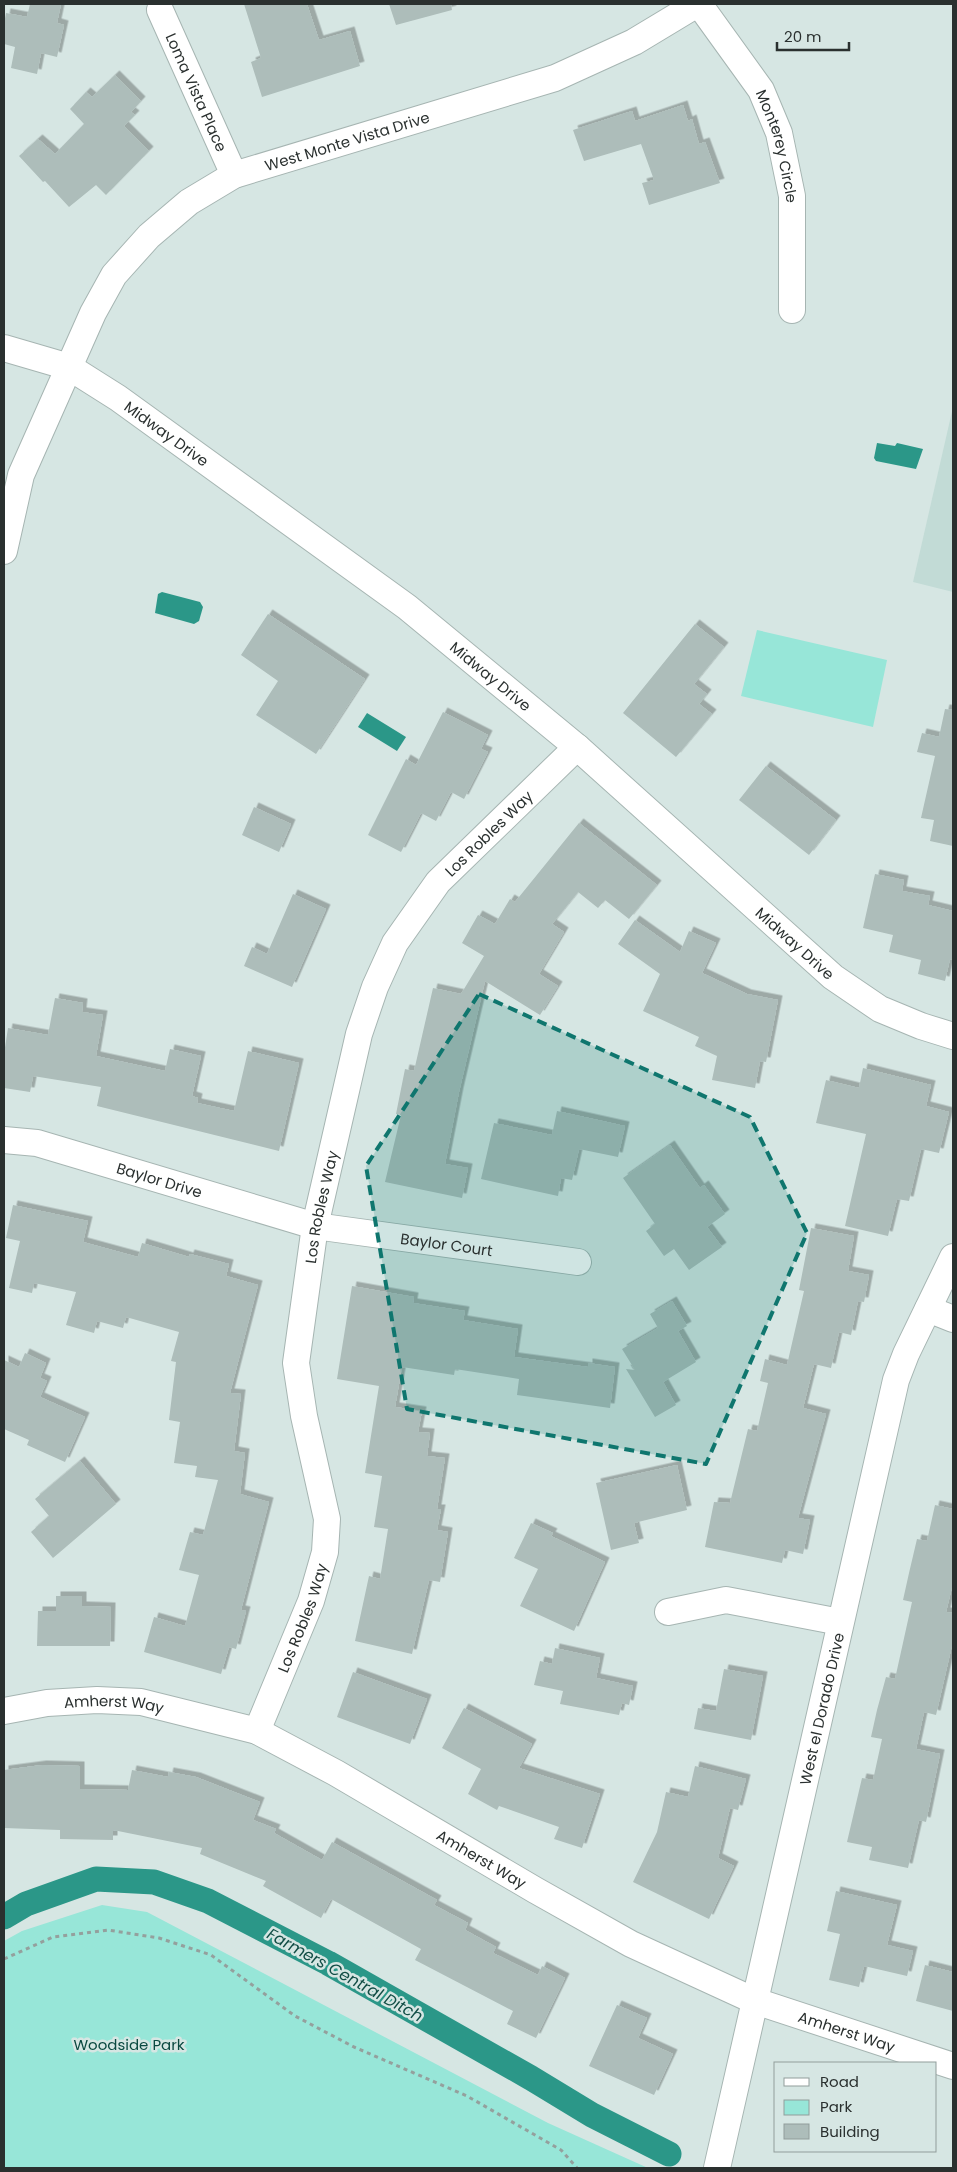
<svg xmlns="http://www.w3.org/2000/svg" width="957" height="2172" viewBox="0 0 957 2172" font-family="Poppins,sans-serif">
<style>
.built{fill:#c2dbd6}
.green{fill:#97e6d8}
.water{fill:#2b9788}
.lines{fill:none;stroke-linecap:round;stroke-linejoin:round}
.canal{stroke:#2b9788;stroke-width:25}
.building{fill:#adbdba;filter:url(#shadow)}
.street-casing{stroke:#a6b5b2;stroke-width:28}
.path{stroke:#94a09d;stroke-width:3;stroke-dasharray:4 4;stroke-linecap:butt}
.street{stroke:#fff;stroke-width:26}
.marked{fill:#0f766e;fill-opacity:0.2;stroke:#0f766e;stroke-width:4;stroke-dasharray:10 6;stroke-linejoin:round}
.labels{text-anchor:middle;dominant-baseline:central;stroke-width:5;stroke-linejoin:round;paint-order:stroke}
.street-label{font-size:15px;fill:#2a302f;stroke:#d6e6e3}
.park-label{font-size:15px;fill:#0b4941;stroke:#d6e6e3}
.water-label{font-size:16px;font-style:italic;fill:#124e46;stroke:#d6e6e3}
</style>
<defs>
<filter id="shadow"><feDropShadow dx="4.5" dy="-4.5" stdDeviation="0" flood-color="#0004"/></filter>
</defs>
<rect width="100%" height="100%" fill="#d6e6e3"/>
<!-- built -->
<path class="built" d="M953,407V592L913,582Z"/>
<!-- green -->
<g class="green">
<path d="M757,630L887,660L873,727L741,696Z"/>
<path d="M102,1905L147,1912L548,2123L648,2168H4V1941L22,1931Z"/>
</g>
<!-- water -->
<g class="water">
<path d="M877,443L895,446L897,443L923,449L916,469L876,461L874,458Z"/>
<path d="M162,592L200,602L203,607L199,621L194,624L155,613L158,594Z"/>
<path d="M367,713L406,737L397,751L358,727Z"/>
</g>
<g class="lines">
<!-- canal -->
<path class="canal" d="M4,1917L26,1904L96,1879L154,1882L208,1901L328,1963L531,2078L592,2115L669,2154"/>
</g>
<!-- building -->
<g class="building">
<path d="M30,4H61L57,23L64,25L57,57L41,53L37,74L11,68L15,47L4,44V24L6,13L27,17Z"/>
<path d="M244,4H307L319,40L350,31L360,66L262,97L251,62L261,58Z"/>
<path d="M389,4H451L452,10L396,25Z"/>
<path d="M115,75L141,101L131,112L135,115L124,126L149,151L106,195L96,185L69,207L45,181L43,182L19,156L38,139L55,154L84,124L70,109L86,92L92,97Z"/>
<path d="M683,105L688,121L692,119L699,144L705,142L720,183L649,205L642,183L654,180L641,144L584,161L573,130L632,111L635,121Z"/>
<path d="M268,614L365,679L316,754L256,715L278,681L241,655Z"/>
<path d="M695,624L724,647L694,684L707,694L699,704L712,714L676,757L623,713Z"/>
<path d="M945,709L953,710V846L930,841L934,820L921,818L935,756L917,752L922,733L939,737Z"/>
<path d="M443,712L488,735L481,749L488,752L464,799L451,792L436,821L421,813L401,852L368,835L406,759L416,765Z"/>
<path d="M766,766L836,820L809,855L739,800Z"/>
<path d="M254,807L291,824L279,852L242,835Z"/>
<path d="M579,823L657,885L629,919L605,900L598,908L578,892L552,924L564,932L539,974L558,986L540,1015L485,981L459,1092L445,1164L468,1168L462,1198L385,1182L401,1115L396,1114L405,1069L414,1071L433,988L461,994L484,956L462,943L478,915L495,924L510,899L515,902Z"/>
<path d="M875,874L904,880L902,891L930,896L928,905L953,911V960L950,959L945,981L918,974L921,960L889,952L893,935L863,928Z"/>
<path d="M293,894L326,909L292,987L244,966L252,947L267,954Z"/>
<path d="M635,920L680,952L689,931L716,943L702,973L747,994L778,1000L766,1062L760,1061L755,1088L712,1080L717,1056L695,1046L699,1037L643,1011L660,974L618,944Z"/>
<path d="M55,998L83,1003L82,1012L103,1015L96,1056L165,1071L170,1049L201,1056L192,1096L198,1098L197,1103L234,1111L248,1051L299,1063L279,1151L97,1106L101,1087L33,1076L30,1092L4,1088V1054L8,1028L48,1035Z"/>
<path d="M863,1068L931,1085L926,1106L949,1112L939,1153L921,1149L909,1201L897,1199L888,1236L845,1226L866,1134L816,1123L826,1080L859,1088Z"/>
<path d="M557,1111L625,1126L618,1157L579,1149L572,1180L561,1178L558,1196L481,1179L494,1123L552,1135Z"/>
<path d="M670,1145L700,1188L704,1185L725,1214L707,1227L722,1247L689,1270L674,1249L664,1256L646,1231L655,1224L623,1178Z"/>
<path d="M13,1205L88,1221L83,1242L138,1257L142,1243L189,1257L190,1254L229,1264L226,1276L258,1285L230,1393L241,1394L234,1451L245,1453L240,1494L269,1502L241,1610L246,1611L236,1649L229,1647L221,1674L144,1652L154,1617L185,1626L199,1575L179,1570L190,1532L203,1535L218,1480L195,1477L197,1466L174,1463L180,1422L169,1420L176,1362L171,1361L179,1332L126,1317L123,1328L97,1321L94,1333L66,1325L76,1292L34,1283L32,1293L9,1288L20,1241L6,1238Z"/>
<path d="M811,1228L854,1236L848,1271L869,1275L864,1302L858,1301L851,1335L839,1332L831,1368L814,1364L803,1408L826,1414L798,1518L810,1520L803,1554L785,1550L782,1563L705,1547L714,1502L730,1503L748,1429L757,1431L768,1383L760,1381L765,1359L787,1365L804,1291L799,1290Z"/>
<path d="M352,1286L414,1297L413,1303L465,1311L463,1320L518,1329L514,1357L588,1367V1363L615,1367L610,1408L517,1395L519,1379L455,1369L454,1375L402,1367L395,1407L422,1411L418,1432L430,1433L427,1456L445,1458L437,1509H441L437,1530L448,1532L440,1582L429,1580L412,1654L355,1641L369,1576L380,1579L388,1529L374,1527L382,1476L365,1473L379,1386L337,1379Z"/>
<path d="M672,1301L687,1326L678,1331L696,1362L663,1382L676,1405L655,1417L626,1369L635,1370L622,1349L658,1328L650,1314Z"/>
<path d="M25,1353L46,1363L40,1378L47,1381L40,1397L85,1417L65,1462L27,1445L29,1440L4,1429V1360L19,1367Z"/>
<path d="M80,1461L116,1504L53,1558L31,1532L49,1516L35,1499Z"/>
<path d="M677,1465L687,1510L634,1523L639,1543L611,1550L596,1483Z"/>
<path d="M935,1505L953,1509V1583L946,1612L953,1613V1641L936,1715L924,1712L916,1749L940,1754L926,1822L919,1820L908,1868L869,1860L872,1847L847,1842L862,1778L873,1780L882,1739L871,1737L877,1710L886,1677L895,1679L912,1602L903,1600L909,1573L917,1539L927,1541Z"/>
<path d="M531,1523L553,1533L551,1536L605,1562L574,1631L520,1606L538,1569L514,1558Z"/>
<path d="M56,1596H82V1606L111,1607L110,1646H37L38,1611H56Z"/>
<path d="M555,1648L600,1658L596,1678L633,1686L629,1705L622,1703L619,1715L560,1704L563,1691L534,1685L540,1661L552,1664Z"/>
<path d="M724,1669L763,1676L751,1740L694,1729L698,1708L716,1711Z"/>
<path d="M353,1672L427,1699L410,1744L337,1717Z"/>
<path d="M464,1708L532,1744L519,1768L600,1794L582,1848L554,1839L559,1827L499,1806L497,1810L468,1794L481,1769L442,1748Z"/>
<path d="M42,1765L80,1766V1789L128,1790L132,1770L168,1777L169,1772L196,1777L260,1802L253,1820L276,1829L274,1833L322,1860L332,1842L437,1900L434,1905L468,1923L465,1930L496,1947L493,1953L538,1975L542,1966L565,1978L536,2038L507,2024L513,2011L415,1960L421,1949L331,1899L321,1918L263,1886L266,1881L200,1854L202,1848L113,1830V1840L60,1839V1830L4,1828V1770Z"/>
<path d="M695,1766L746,1779L738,1810L730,1808L718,1858L734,1866L709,1919L633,1882L657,1832L666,1792L688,1797Z"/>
<path d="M836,1891L897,1905L887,1945L913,1951L907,1976L864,1966L859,1987L829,1980L840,1934L827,1931Z"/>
<path d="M925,1965L953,1972V2011L916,2001Z"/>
<path d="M617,2005L647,2018L638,2038L673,2054L654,2095L589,2066Z"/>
</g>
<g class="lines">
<defs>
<g id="street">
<path id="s1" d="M699,4L761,90L779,133L792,196V310"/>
<path id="s2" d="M160,10L234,175"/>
<path id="s3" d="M4,348L69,367L118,398L407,607L577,747L833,977L880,1009L921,1026L953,1036"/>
<path id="s4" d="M4,551L21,475L93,313L114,275L149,236L189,202L234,175L555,78L634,42L697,4"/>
<path id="s5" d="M4,1140L37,1143L315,1226L578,1262"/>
<path d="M928,1309L953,1319"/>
<path d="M668,1612L726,1600L840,1622"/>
<path id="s6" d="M4,1711L47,1703L97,1700L141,1702L257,1731L336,1773L535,1890L631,1944L755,2001L953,2066"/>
<path id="s7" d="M257,1731L311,1601L325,1552L327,1519L304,1416L296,1363L315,1226L359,1034L375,987L395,943L438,882L577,747"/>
<path id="s8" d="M717,2168L896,1380L906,1354L953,1257"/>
</g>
</defs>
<!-- street casing -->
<use href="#street" class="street-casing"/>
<!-- path -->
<path class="path" d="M4,1959L53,1937L108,1930L159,1938L211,1955L295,2016L354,2047L467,2096L561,2150L577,2168"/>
<!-- street -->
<use href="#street" class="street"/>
</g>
<!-- marked area -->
<path class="marked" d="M479,994L750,1117L807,1233L706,1464L407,1409L366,1166Z"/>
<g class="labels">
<!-- street labels -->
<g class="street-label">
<text stroke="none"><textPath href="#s2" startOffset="90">Loma Vista Place</textPath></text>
<text stroke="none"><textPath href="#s4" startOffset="574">West Monte Vista Drive</textPath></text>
<text stroke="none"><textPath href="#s1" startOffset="165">Monterey Circle</textPath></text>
<text stroke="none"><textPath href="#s3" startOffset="186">Midway Drive</textPath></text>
<text stroke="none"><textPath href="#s3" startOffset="591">Midway Drive</textPath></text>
<text stroke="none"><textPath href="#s7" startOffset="962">Los Robles Way</textPath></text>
<text stroke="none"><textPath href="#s3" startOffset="996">Midway Drive</textPath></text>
<text stroke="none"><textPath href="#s5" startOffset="161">Baylor Drive</textPath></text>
<text stroke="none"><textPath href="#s7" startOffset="542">Los Robles Way</textPath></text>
<text stroke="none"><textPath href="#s5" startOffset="456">Baylor Court</textPath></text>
<text stroke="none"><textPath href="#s7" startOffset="122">Los Robles Way</textPath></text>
<text stroke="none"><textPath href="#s6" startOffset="111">Amherst Way</textPath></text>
<text stroke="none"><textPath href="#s8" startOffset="471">West el Dorado Drive</textPath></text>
<text stroke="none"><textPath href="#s6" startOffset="516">Amherst Way</textPath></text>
<text stroke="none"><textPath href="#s6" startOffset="921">Amherst Way</textPath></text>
</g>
<!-- park labels -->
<g class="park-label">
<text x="129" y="2044">Woodside Park</text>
</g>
<!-- water labels -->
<g class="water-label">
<text transform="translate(345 1975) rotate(29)">Farmers Central Ditch</text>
</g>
</g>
<!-- border -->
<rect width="957" height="2172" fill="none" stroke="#2a302f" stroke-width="10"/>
<!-- legend -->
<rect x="774" y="2062" width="162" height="90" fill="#d6e6e3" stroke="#919d9b"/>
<rect x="784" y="2078" width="25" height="8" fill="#ffffff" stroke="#919d9b"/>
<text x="820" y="2087" font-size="15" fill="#2a302f">Road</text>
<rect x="784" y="2100" width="25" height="15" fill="#97e6d8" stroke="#919d9b"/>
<text x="820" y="2112" font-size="15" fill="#2a302f">Park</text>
<rect x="784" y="2124" width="25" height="15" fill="#adbdba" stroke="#919d9b"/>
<text x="820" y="2137" font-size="15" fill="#2a302f">Building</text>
<!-- scale -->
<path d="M777 42v8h72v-8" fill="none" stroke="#2a302f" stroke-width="2.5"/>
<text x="784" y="42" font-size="15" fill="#2a302f" stroke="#d6e6e3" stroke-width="4" paint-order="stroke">20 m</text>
</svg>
